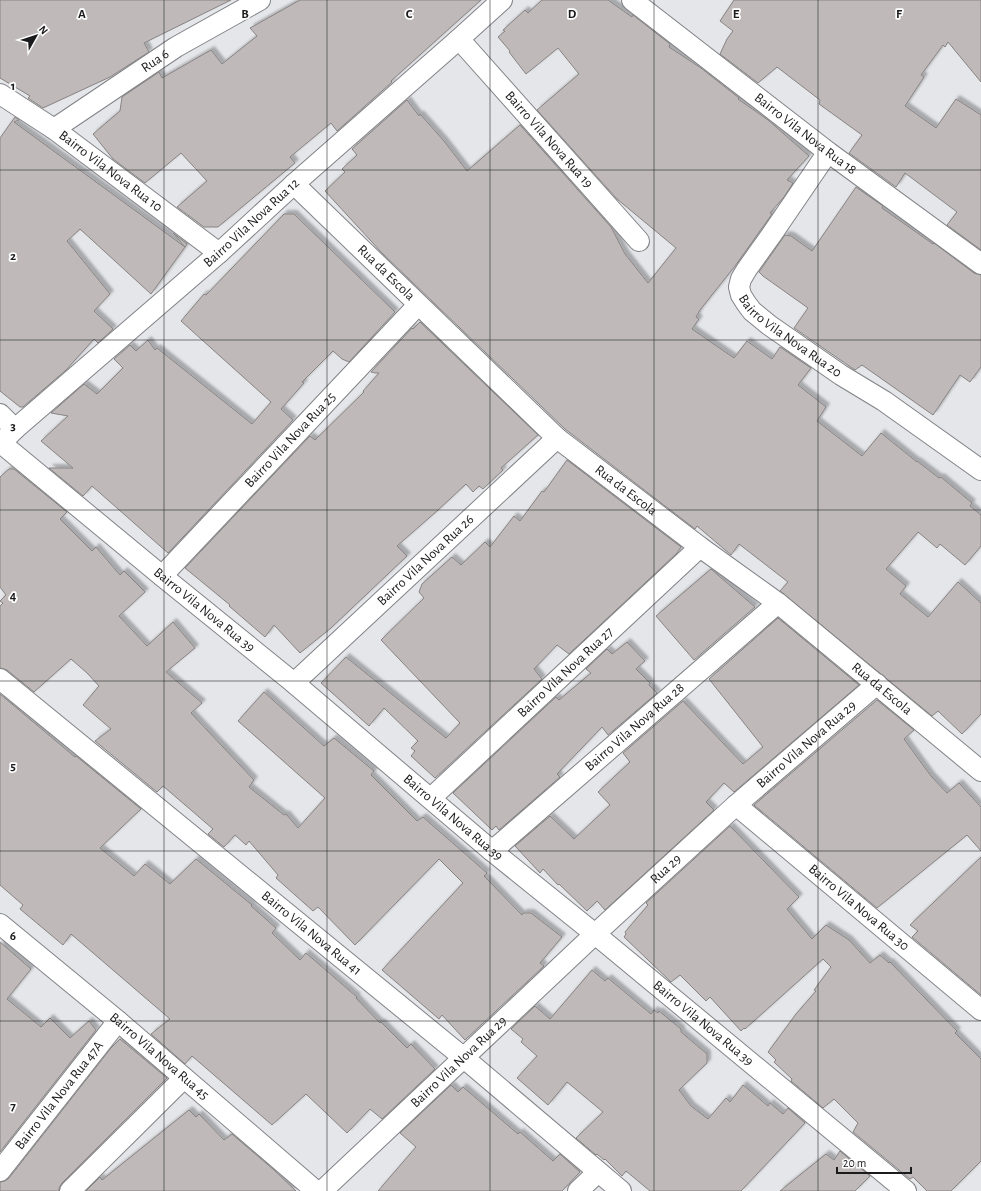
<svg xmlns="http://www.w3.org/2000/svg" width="981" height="1191" viewBox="0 0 981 1191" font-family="'Alegreya Sans',sans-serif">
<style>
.building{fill:#bfbab9;stroke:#888382;filter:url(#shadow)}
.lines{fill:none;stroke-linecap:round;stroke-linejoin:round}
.minor-casing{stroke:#828387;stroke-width:22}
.minor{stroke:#fff;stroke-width:20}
.grid{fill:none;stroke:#1b1b1d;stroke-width:1;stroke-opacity:0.55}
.labels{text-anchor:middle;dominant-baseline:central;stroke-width:3.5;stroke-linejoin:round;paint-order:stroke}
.street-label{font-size:14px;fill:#1b1b1d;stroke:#fff}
.grid-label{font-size:13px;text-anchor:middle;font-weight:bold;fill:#1b1b1d;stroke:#fff;stroke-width:3.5;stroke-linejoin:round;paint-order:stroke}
</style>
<defs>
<filter id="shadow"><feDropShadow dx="3.5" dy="-3.5" stdDeviation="1" flood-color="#0004"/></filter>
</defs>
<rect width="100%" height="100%" fill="#e4e6ea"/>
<!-- building -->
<g class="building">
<path d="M0,0H231L144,43L149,52L110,77L43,108L28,98L30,96L0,78Z"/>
<path d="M300,0H481L391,81L392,82L337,131L331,123L290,157L295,163L218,227H204L177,207L207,181L181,153L145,183L113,159L93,134L120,111L122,97L159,72L162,78L211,50L222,64L257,36L250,28Z"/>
<path d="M542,0H608L632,17L633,15L670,44L669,47L701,68L739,98L738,99L768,120L809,156L787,180L793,183L784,197L770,213L772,214L735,266L700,310L696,317L699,319L692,329L734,358L747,341L772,359L780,347L811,368L798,385L826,407L817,421L862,456L881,433L917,462V461L939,478L941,477L972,503L970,506L981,515V546L965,565L940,544L937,548L918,532L886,569L906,586L900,594L928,617L958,582L981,603V714L962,734L938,711L932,716L780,591L788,582L739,544L731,555L697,526L695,529L565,429L382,253L325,191L345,172L342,169L357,155L352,149L407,100L419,116L420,114L444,141L467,171L520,125L611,227L625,254L648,283L676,248L617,199L537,110L579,74L558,48L526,74L509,52L510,51L498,37L505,31L503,30L525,10L528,13Z"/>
<path d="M734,0H981V82L948,42L945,47L943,45L921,75L924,77L905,106L936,128L956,99L981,115V250L947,225L957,212L905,173L896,187L849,153L862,135L819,104L820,100L777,67L758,83L720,54L727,39L733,31L720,21Z"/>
<path d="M15,117L19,120L14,122L185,247L151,294L80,229L67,241L110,294L94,311L113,329L98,343L94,339L66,370L23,407H20L0,391V138Z"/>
<path d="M856,187L883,206L882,208L933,244L934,243L974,273L981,275V367L970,382L960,375L933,415L862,365L855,370L794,328L808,308L763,276L759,272L785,235L791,236L812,251Z"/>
<path d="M284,214H294L395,312L349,362L342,359L333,351L302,382L304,383L281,409L293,420L168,553L92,486L83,496L49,468H73L41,441L68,416L51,413L84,384L97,394L123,368L114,359L130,345L136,351L148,340L155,350L157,348L252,424L271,402L181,321L204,294L206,295Z"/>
<path d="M173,233L187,244L185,247Z"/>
<path d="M420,322L538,435L501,468L503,470L483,489L479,486L473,492L466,484L437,511L397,546L407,556L331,628L300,653L274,625L265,637L229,606L230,605L185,568L310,436L315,440L364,392L363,391L379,373H375L371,372L412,328L413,329Z"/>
<path d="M567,460L681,547L677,553L569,654L557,645L534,669L542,679L435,778L411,756L415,751L411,748L418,741L384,708L369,726L321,683L346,657L446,738L460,723L381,640L424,598L419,592L422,584L452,557L461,565L485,542L490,547L514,516L520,521L542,491L544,492Z"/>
<path d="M9,469H14L67,512L60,519L92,551L96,547L120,575L124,571L145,592L119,616L147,646L173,622L195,648L166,672L202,703L191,713L254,780L249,787L284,815L286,814L298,828L325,798L238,721L264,692L324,746L334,738L374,771L371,775L417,821L423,817L487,873L484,876L522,915L523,913H531L562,937L540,963L544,966L465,1040L442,1015L439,1019L382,970L463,883L439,859L355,945L318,907L313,911L276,878L278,875L249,841L246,845L235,835L224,847L208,834L213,829L163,786L157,792L95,741L111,729L83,705L99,686L87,673L71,659L34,692L7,670L0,668V606L3,603L0,601L6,595L0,587V477Z"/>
<path d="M711,569L755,607L694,660L656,616Z"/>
<path d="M778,618L859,685L734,792L724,783L706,802L714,810L605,910L597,901L587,911L559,884L558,885L543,869L540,873L515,846L550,816L574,839L610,805L598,792L630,762L623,753L683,701L743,764L763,747L709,679Z"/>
<path d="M627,642L645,661L636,669L650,683L649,685L657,693L608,735L602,727L557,774L560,777L499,830L496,826L492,830L453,793L556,697L559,700L591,673L586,669L607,649L612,654Z"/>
<path d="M0,694L75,757L76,756L141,809L100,848L134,876L145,864L170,884L196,859L252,905L251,906L276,928L272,933L300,960L306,953L357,997L356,998L380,1023L381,1022L407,1048L411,1044L435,1069L382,1119L370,1109L347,1133L306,1094L272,1125L192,1056L185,1064L151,1034L170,1019L71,934L63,945L20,909L23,905L0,885Z"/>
<path d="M877,700L914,730L904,739L931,776L947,793L959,783L981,807V851L967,835L877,908L754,805Z"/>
<path d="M730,826L799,897L787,909L812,939L826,925L849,940L870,963L880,955L889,963L890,962L957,1031L955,1033L981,1059V1161L951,1191H927L913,1177L910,1179L853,1132L858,1123L834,1099L823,1108L791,1081L792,1079L774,1062L776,1060L768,1052L796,1014L816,991L814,990L831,967L823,959L745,1029L744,1028L741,1031L710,997L706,1001L680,975L671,982L624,937L626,934L625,932L648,905L646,903Z"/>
<path d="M981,857V995L912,937L918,931L910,925Z"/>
<path d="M0,942L31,969L7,999L41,1027L50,1018L70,1038L89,1021L96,1030L0,1152Z"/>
<path d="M592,970L605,981L608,978L651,1014L654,1010L658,1013L659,1011L681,1029V1032L707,1054V1063L679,1090L691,1106L708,1119L726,1098L730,1102L743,1085L768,1106L770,1103L783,1114L788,1108L805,1123L741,1191H650L626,1171L622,1176L605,1159L604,1160L597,1154L596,1155L576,1138L603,1112L567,1082L548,1105L517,1078L537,1056L521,1042L523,1039L511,1029L535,1006L550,1019Z"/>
<path d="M120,1039L167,1078L62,1183L59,1188V1191H0V1182L5,1181L9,1178L111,1048Z"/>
<path d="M451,1085L458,1092L463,1087L518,1134L520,1132L553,1161L560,1154L580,1172L562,1191H378L416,1147L400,1133Z"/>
<path d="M189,1110L196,1117L199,1114L224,1140L232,1134L274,1170L296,1191H86L100,1177L102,1180Z"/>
<path d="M840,1151L870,1176L855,1191H780L826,1154L834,1160Z"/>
</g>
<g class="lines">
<defs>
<g id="minor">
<path id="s1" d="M632,0L828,152L981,264"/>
<path id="s2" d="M459,39L639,241"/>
<path id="s3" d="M0,94L54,129L219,253"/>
<path id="s4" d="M54,129L176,47L260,0"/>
<path id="s5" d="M828,152L772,234L747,269L741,279L739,287L741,295L746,303L752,311L769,325L841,375L884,401L981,470"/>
<path id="s6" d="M294,184L557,438L700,547L778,603L981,771"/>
<path d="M0,414L15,429"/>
<path id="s7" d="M1,443L162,576L294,683L492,851L595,934L906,1191"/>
<path id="s8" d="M0,444L15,429L219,253L294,184L459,39L502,0"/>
<path id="s9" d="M162,576L418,305"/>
<path id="s10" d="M0,679L464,1058L621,1191"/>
<path id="s11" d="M294,683L557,438"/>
<path id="s12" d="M431,798L700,547"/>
<path id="s13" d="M736,805L981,1010"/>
<path id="s14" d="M492,851L778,603"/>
<path id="s15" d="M0,924L118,1021L316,1191"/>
<path id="s16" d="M0,1171L118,1021"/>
<path d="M70,1191L184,1078"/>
<path id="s17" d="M322,1191L595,934L736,805L877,684"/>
<path d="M578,1191L598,1172"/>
</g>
</defs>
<!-- minor casing -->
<use href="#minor" class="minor-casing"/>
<!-- minor -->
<use href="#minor" class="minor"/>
</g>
<!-- grid -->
<path class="grid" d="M164,0V1191M327,0V1191M490,0V1191M654,0V1191M818,0V1191M0,170H981M0,340H981M0,510H981M0,681H981M0,851H981M0,1021H981"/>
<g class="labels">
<!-- street labels -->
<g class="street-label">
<text stroke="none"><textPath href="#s4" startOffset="122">Rua 6</textPath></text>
<text stroke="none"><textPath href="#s1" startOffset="219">Bairro Vila Nova Rua 18</textPath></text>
<text stroke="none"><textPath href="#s2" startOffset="135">Bairro Vila Nova Rua 19</textPath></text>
<text stroke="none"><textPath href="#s3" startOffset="135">Bairro Vila Nova Rua 10</textPath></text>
<text stroke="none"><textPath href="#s8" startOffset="335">Bairro Vila Nova Rua 12</textPath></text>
<text stroke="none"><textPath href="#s6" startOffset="128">Rua da Escola</textPath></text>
<text stroke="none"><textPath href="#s5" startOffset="235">Bairro Vila Nova Rua 20</textPath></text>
<text stroke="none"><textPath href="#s9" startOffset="187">Bairro Vila Nova Rua 25</textPath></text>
<text stroke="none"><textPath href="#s6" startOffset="452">Rua da Escola</textPath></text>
<text stroke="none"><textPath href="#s11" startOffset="180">Bairro Vila Nova Rua 26</textPath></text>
<text stroke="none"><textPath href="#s7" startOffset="263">Bairro Vila Nova Rua 39</textPath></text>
<text stroke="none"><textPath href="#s12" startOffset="184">Bairro Vila Nova Rua 27</textPath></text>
<text stroke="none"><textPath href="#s6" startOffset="776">Rua da Escola</textPath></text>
<text stroke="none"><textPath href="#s14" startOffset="189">Bairro Vila Nova Rua 28</textPath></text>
<text stroke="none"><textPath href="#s17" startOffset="659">Bairro Vila Nova Rua 29</textPath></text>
<text stroke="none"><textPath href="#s7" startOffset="587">Bairro Vila Nova Rua 39</textPath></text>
<text stroke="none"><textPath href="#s17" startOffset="471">Rua 29</textPath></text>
<text stroke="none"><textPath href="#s13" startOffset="160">Bairro Vila Nova Rua 30</textPath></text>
<text stroke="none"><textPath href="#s10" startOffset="402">Bairro Vila Nova Rua 41</textPath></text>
<text stroke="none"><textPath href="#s7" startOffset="911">Bairro Vila Nova Rua 39</textPath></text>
<text stroke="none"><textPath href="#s15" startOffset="207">Bairro Vila Nova Rua 45</textPath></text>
<text stroke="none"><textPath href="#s17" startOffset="188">Bairro Vila Nova Rua 29</textPath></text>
<text stroke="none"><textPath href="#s16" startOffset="96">Bairro Vila Nova Rua 47A</textPath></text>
</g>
</g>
<g class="grid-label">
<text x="82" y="18">A</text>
<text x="245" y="18">B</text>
<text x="409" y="18">C</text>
<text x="572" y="18">D</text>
<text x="736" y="18">E</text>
<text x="899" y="18">F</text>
<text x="13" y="90">1</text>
<text x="13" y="260">2</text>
<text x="13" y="430">3</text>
<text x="13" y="600">4</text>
<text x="13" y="770">5</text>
<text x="13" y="940">6</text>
<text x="13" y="1110">7</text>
</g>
<!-- north arrow -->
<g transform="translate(36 36) rotate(51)" stroke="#ffffff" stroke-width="3" paint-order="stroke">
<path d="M0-3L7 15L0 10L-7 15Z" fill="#1b1b1d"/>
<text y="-6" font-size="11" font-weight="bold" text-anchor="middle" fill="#1b1b1d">N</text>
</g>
<!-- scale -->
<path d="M837 1167v6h74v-6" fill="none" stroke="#1b1b1d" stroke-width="2"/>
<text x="843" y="1167" font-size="12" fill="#1b1b1d" stroke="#ffffff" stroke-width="3" paint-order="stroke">20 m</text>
</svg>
